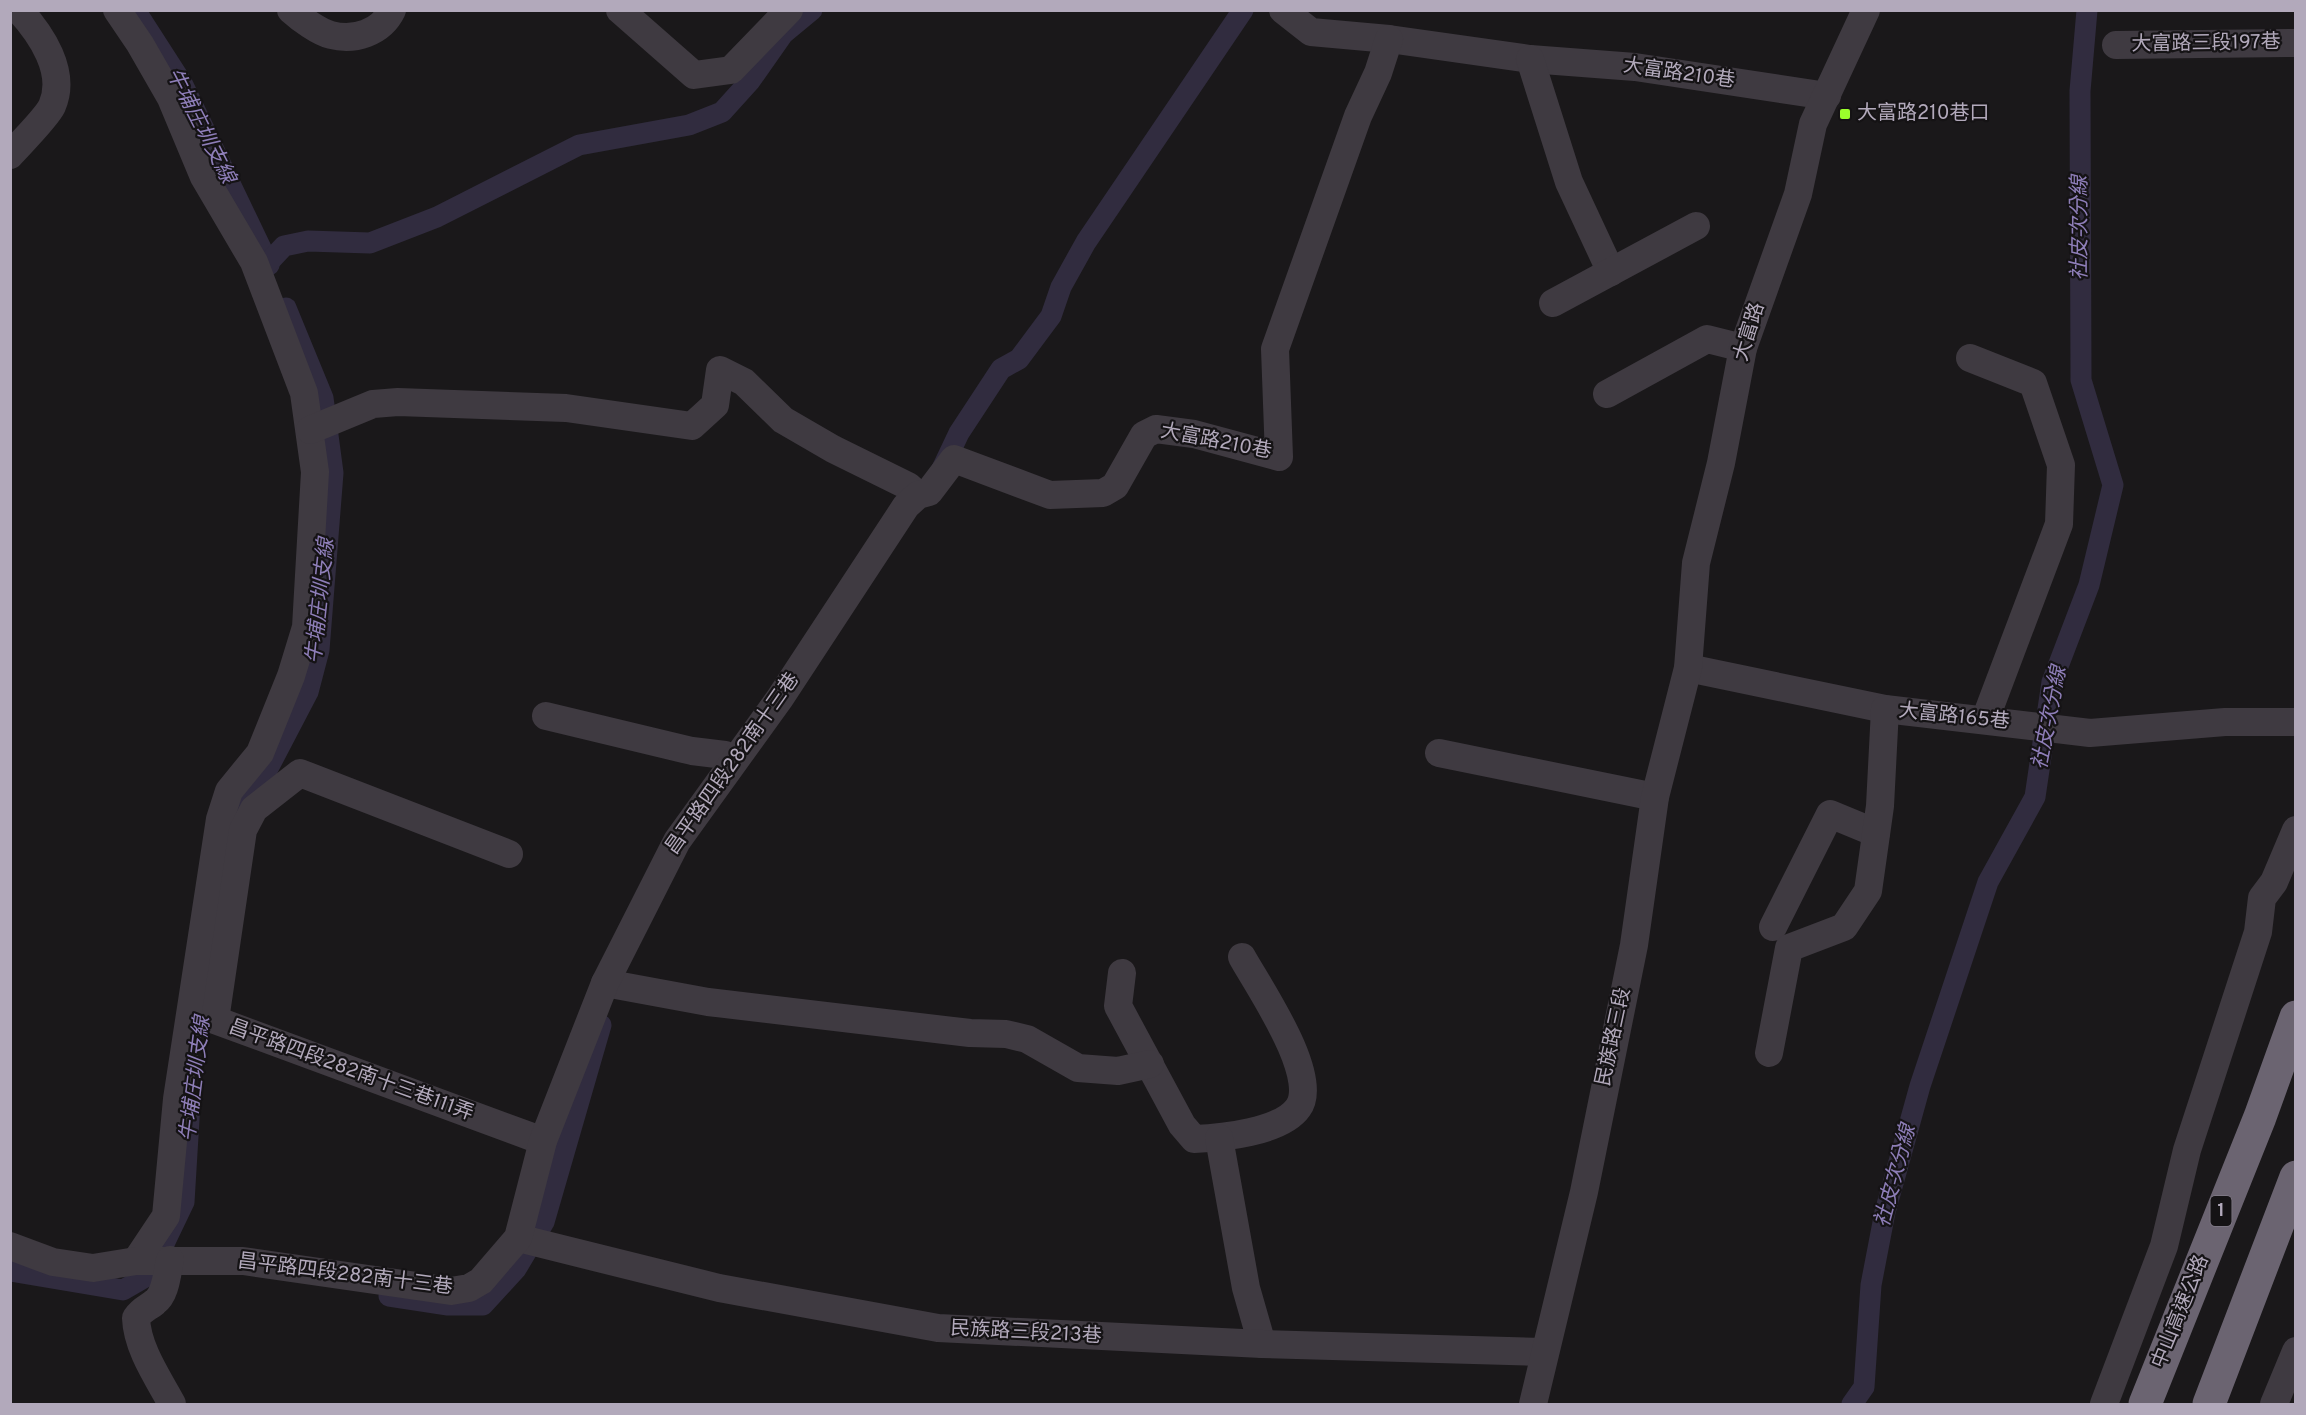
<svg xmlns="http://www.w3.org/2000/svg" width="2306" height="1415" viewBox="0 0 2306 1415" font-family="Overpass,'Noto Sans TC',sans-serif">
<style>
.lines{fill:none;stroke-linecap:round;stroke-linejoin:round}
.canal{stroke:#312c3f;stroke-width:21}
.minor{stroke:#3f3a41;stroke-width:28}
.highway{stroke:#6b6471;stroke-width:33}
.poi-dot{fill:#9bff2b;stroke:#151315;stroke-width:2}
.labels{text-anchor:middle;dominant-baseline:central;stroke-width:4.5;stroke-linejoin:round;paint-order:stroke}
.shield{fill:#151315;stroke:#837c89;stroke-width:1.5}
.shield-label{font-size:18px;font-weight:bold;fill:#b2a9bb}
.street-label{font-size:20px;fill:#b2a9bb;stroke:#151315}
.poi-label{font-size:20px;fill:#b2a9bb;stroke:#151315;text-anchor:start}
.water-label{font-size:21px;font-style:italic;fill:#8e7eb8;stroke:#151315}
</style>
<rect width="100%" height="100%" fill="#1a181a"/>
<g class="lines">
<!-- canal -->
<g class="canal">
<path d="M135,10L182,83L269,265"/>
<path d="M268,263L284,246L308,241L370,243L437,217L579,145L689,125L722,112L750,81L783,34L812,10"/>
<path d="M941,471L959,433L1001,369L1019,359L1051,316L1061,287L1086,242L1243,10"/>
<path d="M233,826L239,801L263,778L308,692L319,650L333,473L323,398L286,308"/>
<path d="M10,1271L123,1290L149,1275L184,1202L190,1103"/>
<path d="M389,1296L448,1305H483L516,1269L544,1222L601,1025"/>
<path d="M1852,1404L1864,1387L1871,1285L1885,1212L1920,1086L1988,882L2035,797L2052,682L2089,585L2113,485L2081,380L2080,91L2087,10"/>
</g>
<!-- minor -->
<g class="minor">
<path d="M117,10L140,44L171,98L204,177L254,262L304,393L315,472L306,627L291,676L260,753L229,791L220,819L177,1099L166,1216L136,1261"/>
<path d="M291,10C301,19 319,32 331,35C354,41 381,33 392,10"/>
<path d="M620,10L694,75L731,70L789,10"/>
<path d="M1283,10L1311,32L1389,39L1530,59L1635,67L1827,96"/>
<path d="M2116,45L2296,43"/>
<path d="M1530,59L1569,182L1611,272"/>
<path d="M10,155C20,144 47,117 52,106C67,72 41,34 19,10"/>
<path d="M1553,303L1696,226"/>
<path d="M1970,358L2033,383L2061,465L2059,524L1985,720"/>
<path d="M1607,394L1707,339L1743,348"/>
<path d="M310,430L373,404L398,402L566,408L692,426L715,405L720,370L744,382L783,420L833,449L908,486L918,495"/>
<path d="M1688,668L1885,709L2090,733L2225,722H2296"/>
<path d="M546,716L692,751L725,755L734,761"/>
<path d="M1439,753L1655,797"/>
<path d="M509,854L300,773L254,809L243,830L215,1020L543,1141"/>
<path d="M1773,927L1830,814L1876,833"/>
<path d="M1122,973L1118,1006L1182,1125L1194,1139C1221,1138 1281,1132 1298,1108C1321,1077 1258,986 1242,957"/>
<path d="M605,983L708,1002L970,1033L1006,1034L1027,1039L1078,1068L1118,1071L1150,1064"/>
<path d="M1769,1053L1789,948L1844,927L1868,891L1880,806L1885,709"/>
<path d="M1219,1138L1246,1288L1262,1344"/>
<path d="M518,1238L719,1288L938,1328L1262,1344L1543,1352"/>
<path d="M10,1246L53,1262L93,1268L136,1261H243L451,1291L469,1288L481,1281L518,1238L543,1141L605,983L677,841L780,698L906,506L918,495L929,492L954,459L1050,495L1103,493L1115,486L1144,435L1156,429L1194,434L1279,457L1275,349L1358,116L1378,73L1389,39"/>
<path d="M170,1260C167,1273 166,1294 155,1302C148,1308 142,1309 136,1318C137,1348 158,1378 172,1404"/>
<path d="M1533,1404L1584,1192L1634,945L1655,797L1688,668L1696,563L1721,463L1743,348L1798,194L1813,124L1866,10"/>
<path d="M2104,1404L2164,1246L2187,1150L2258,932L2262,898L2274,882L2296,830"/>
<path d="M2274,1404L2296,1351"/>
</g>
<!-- highway -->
<g class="highway">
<path d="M2145,1404L2260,1117L2296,1017"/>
<path d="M2209,1404L2296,1177"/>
</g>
</g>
<!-- markers -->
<rect class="poi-dot" x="1839" y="108" width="12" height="12" rx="3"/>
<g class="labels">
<!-- shield labels -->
<rect class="shield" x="2210.5" y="1196" width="21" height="30" rx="4.5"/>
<g class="shield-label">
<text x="2221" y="1211">1</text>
</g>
<!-- street labels -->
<g class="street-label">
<text transform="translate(2206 44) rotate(-1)">大富路三段197巷</text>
<text transform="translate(1679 74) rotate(8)">大富路210巷</text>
<text transform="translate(1750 332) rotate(-73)">大富路</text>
<text transform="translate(1216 442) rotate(11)">大富路210巷</text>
<text transform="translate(1954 717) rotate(6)">大富路165巷</text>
<text transform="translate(733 764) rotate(-55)">昌平路四段282南十三巷</text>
<text transform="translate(1614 1037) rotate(-78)">民族路三段</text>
<text transform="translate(351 1071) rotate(20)">昌平路四段282南十三巷111弄</text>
<text transform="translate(345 1275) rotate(7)">昌平路四段282南十三巷</text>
<text transform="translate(2181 1312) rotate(-68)">中山高速公路</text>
<text transform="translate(1026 1333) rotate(3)">民族路三段213巷</text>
</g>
<!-- poi labels -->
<g class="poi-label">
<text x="1857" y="114">大富路210巷口</text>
</g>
<!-- water labels -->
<g class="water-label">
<text transform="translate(200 126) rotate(63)">牛埔庄圳支線</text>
<text transform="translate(2080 228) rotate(-90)">社皮次分線</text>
<text transform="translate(321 601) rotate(-84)">牛埔庄圳支線</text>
<text transform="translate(2050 718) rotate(-79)">社皮次分線</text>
<text transform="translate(196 1079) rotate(-83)">牛埔庄圳支線</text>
<text transform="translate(1896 1176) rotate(-75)">社皮次分線</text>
</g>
</g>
<!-- border -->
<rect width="2306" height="1415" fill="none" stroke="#b2a9bb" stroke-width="24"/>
</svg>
